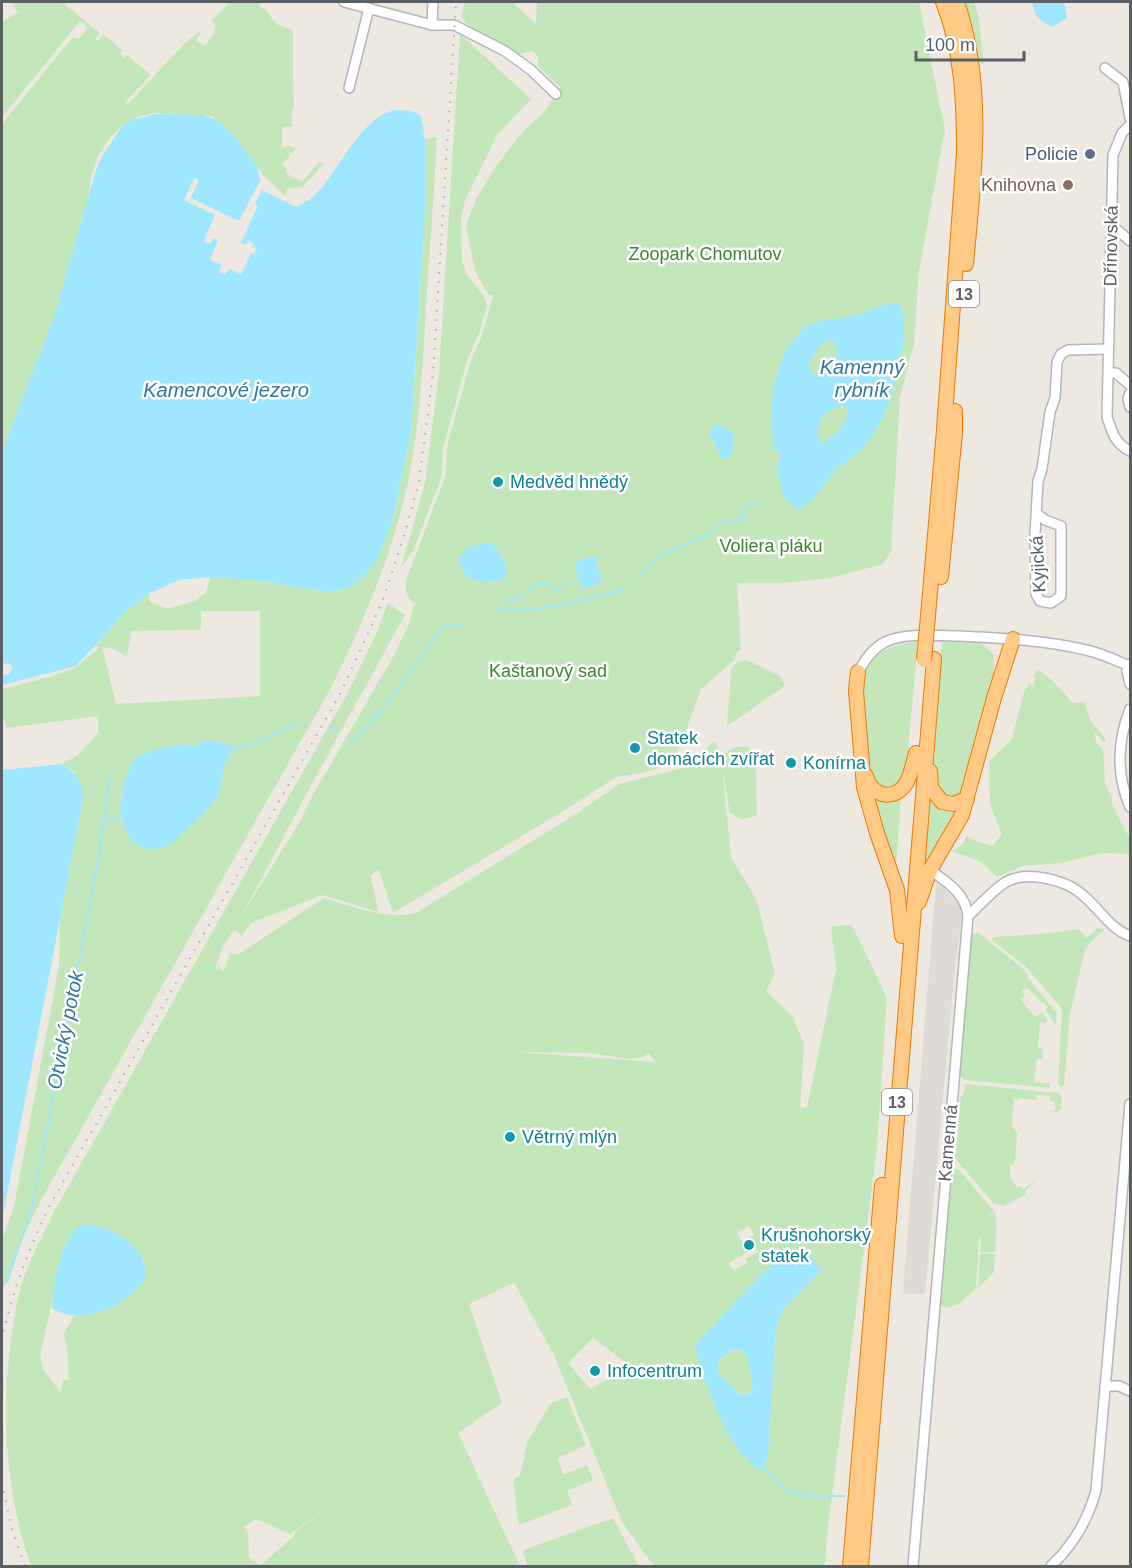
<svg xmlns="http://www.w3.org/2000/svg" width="1132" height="1568" viewBox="0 0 1132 1568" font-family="Helvetica,sans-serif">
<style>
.industrial{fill:#dedad5}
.green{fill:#c3e7bb;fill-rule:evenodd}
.water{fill:#9fe7ff;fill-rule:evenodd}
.pier{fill:#ede8e0}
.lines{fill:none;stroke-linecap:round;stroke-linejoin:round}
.stream{stroke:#9fe7ff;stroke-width:2}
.minor-casing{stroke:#b2b6b9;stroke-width:12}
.highway-casing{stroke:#ee7800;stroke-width:16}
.minor{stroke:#fff;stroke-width:9}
.highway{stroke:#ffca86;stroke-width:14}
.rail{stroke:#b0b1b2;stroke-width:2;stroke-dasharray:1.5 8;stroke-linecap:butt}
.highway-bridge-casing{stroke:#ee7800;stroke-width:16;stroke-linecap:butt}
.highway-bridge{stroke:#ffca86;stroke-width:14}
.service-dot{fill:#5c6f8a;stroke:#fff;stroke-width:2}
.education-dot{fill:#8d6e63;stroke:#fff;stroke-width:2}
.culture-dot{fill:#0f9aa8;stroke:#fff;stroke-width:2}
.labels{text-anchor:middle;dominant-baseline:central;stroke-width:5;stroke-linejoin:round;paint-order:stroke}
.shield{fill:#fff;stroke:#8b8f92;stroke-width:1.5}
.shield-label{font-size:16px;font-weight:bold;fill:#595f63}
.service-label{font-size:18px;fill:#4e5e75;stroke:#fff;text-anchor:end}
.education-label{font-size:18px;fill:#785e54;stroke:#fff;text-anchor:end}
.street-label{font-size:18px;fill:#595f63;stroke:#fff}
.park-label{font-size:18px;fill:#3a852e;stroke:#fff}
.culture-label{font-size:18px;fill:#0d838f;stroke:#fff;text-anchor:start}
.water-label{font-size:20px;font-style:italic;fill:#30789c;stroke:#fff}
</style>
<rect width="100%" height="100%" fill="#ede8e0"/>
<!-- industrial -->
<path class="industrial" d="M936,884L942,887L963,910L956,957L925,1294H905L903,1292Z"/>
<!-- green -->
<g class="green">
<path d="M12,2H62L100,33L95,39L98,41L103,34L122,50L120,54L124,58L127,55L151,75L125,102L127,105L183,45L198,32L201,34L196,41L205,46L215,31L214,29L216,25L211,21L230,2H259L260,7L265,9L276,24L293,30V76L291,77H293L294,109H292V126L282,128V147L291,146L296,149L292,153L290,152V156L282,164L287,169L286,172L293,179L297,178L302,182L319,162L324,164L302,187L287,189L286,195H284L263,175L232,134L230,135L212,116L154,113C118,119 96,149 90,183C88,195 89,208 86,220C78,248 68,275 59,303C55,316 55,327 47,337L19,415L2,453V124L72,38L75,37L79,39L88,28L80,21L2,117V22L18,12Z"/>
<path d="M465,2H512L536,24L537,2H919L945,130L919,270L914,344L900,397L891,552L883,564L831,578L784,583H737L741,649L737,652L735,660L701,689L680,747L670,761L662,767L643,773L616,777L570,807L393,913L379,870L371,875L378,912L323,895L251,923L242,936L234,930L222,948L215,971L219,966L223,972L230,953L239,954L324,898C354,907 385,920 416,913L576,814L619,784L695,765L701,753L714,741L721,751L723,766C725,749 732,745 749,747L756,759L757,815L742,820L730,813L722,767L731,857L757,901L775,973L766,991L792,1016L804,1044L800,1108L807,1107L836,970L831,926L852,925L887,998L877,1148L827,1534L825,1566H654L622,1522L554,1355L514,1283L469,1304L502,1403L458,1433L520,1566H31C0,1477 0,1379 20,1288C29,1260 43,1234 56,1208L347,694L376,634L388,603L405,615L321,767L242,915L301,820L314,793L393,657L409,624L413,608L416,604C407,600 405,591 406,581L445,477L447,449L450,435L470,363L482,335L493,296L487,293L475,271L466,225L476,199L494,169L522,132L544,112L561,88L538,66V57L532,51L517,55L504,44L478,35L461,17ZM516,1052L589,1053L629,1059L643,1057L649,1053L655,1062ZM82,1225C111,1227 128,1239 145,1261L93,1313L74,1316L64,1334L67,1348L69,1379L63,1380L60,1392L43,1369L40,1355L63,1254L71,1235ZM749,1226L754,1235L750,1237L758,1252L745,1259L747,1263L733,1270L729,1263L748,1252L737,1233ZM820,1271L783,1310L776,1329L768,1456L762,1470L695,1346ZM593,1338L625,1362L613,1376L590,1389L568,1363ZM332,1504L295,1532L294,1536L261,1565L249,1558L248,1534L244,1527L256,1519L290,1534Z"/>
<path d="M961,2H974L979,19L984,65L980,62Z"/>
<path d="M460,34L531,99L497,135L465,200L461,219L462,261L467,275L484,296L487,306L479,333L467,361L447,434L443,448L442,476L414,549L401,568L425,483L439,373Z"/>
<path d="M437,137C434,193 430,249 426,305C423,364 420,424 408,482C393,553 364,621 332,686L41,1200L21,1241L2,1293V1240L14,1207L59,966L60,916L83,800L74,771L62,764L78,755L98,733V716L7,728L4,719H2V689L53,676L75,668L100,647L95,646L127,611L150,593L149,601L167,609L194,601L206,593L210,577L255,580L328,592L345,589L392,523L411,432L423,246L425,139ZM201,611H260V696L116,704L102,647L111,648L127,657L131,631L201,630ZM206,740L221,742L233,750C225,762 220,772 221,787L131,841L121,819L120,809L138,756L181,744L195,746Z"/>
<path d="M918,641L907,761L900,783L887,791L870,779C868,759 865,738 863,718C858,668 864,650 918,641Z"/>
<path d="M942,641L981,643L994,655V683L964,792L958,797H944L935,787L933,774Z"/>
<path d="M747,660L780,676L785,686L727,726L731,669L738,662Z"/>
<path d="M1038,669L1053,681L1073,703L1084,702L1091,721L1106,739L1104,743L1094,731L1096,742L1103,749L1105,784L1112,798V804L1130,839V854L1102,853L1061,863L1023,866L997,877L981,862L952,851L961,846L967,836L973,840L992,846L1002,835L990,803L989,761L1012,739L1023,695L1029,683L1033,686L1036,678L1033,676Z"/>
<path d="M901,795L896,867L874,802L877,799L893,803Z"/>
<path d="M930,800L940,806L958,810L926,868H923Z"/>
<path d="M1095,928L1105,929L1089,944L1085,950L1070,1014L1064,1085L1061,1087L1058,1084L1062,1009L1027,968L992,940V937L1040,934L1079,929L1086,938L1096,930Z"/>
<path d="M973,933H979L1022,968L1029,976L1028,978L1057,1013L1056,1023H1054L1045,1010L1048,1007L1044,1002L1042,1003L1027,987L1022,991L1025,995L1020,999L1035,1017L1042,1012L1047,1019V1023L1040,1022L1038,1048H1042L1043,1059H1037L1034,1082L1050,1083V1088L965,1080L961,1078L960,1074L957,1075L970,936Z"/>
<path d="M965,1084L1059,1093L1062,1096L1061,1109L1057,1112L1049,1111L1055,1110V1102L1050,1101V1096L1037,1095L1036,1100L1019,1098L1018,1101L1014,1097L1012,1126L1017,1133L1015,1160L1013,1165H1010V1176L1017,1188L1020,1186L1023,1189L1037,1179L1025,1191L1027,1194L1004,1206L994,1204L953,1156V1148L951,1146L957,1141L961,1096L963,1095Z"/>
<path d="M954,1169H958L994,1211L983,1221L995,1212L997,1225L995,1252H980L981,1239L979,1238L976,1289L958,1304L948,1308L943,1307L939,1302L950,1180Z"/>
<path d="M980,1253L995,1254L994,1272L978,1288Z"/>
<path d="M740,1349L747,1355C748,1367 755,1381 751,1392L742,1396L718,1373C717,1359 728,1352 740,1349Z"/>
<path d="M567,1397L586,1445L558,1458L563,1475L587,1465L593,1480L567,1491L572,1505L519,1525L513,1483L514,1479L520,1475L527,1442L545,1413L551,1403Z"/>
<path d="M613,1518L639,1566H527L524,1552L526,1549Z"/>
</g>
<!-- water -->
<g class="water">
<path d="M1032,2H1064L1067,18L1053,27C1040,22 1034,16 1032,2Z"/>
<path d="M396,110L411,111L421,115L425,139V210L411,432L392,523L375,564L356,583L345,589L327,592L255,580L210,577L179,580L150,593L127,611L76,666L2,685V675L10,674L13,667L9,664L2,663V452L54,317L96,170L103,155L121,128L130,121L155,114L203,115L219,121L234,135L257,167L260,179L265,182L262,190L297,207C302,203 309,201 313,197C338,174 360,116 396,110Z"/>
<path d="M892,303H899C914,328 892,404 878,427C872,437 863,448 854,455C847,461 839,466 833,473C822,485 814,503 799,509C781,503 779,481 776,465L780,462L779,451L774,450C773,438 770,425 771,413C771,386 783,341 807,326C820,318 838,320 853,316C866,313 878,305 892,303ZM830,340C850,349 829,374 815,376C801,365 816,351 824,342ZM843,405L847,408C849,423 835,435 824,442L820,441C813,424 826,407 843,405Z"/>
<path d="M718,423L733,434L734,442L731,457L722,459L709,433L715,424Z"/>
<path d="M490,542C499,550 511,567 505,579C482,585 463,585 459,557L469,547Z"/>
<path d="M595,556L602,582L581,589L574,562Z"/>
<path d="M206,740L215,741L233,746L234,748L224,767L219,794L206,811L172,844L160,848L147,849L131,841L121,819L120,808L124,783L131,765L138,756L158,749L181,744L195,746Z"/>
<path d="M62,764C77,773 83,782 83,800L2,1220V770Z"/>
<path d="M82,1224C106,1226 131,1237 143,1260C146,1265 146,1273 146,1279C128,1305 81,1328 52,1308C54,1282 59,1240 82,1224Z"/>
<path d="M801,1251L814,1260L820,1271L783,1310L776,1329L768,1456L762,1470C728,1454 704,1381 695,1346L761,1274L788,1253ZM740,1349L747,1355C748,1367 755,1381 751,1392L742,1396L718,1373C716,1359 728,1351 740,1349Z"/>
</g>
<!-- pier -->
<path class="pier" d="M194,178L199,180L191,198L239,221L261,179L266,181L255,204L258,206L241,242L245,245L249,241L254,244L251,249L255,247L257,248L254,254L251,253L241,274L229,269L225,275L219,272L222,265L210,260L218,240L213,238L210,244L204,241L215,215L184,200Z"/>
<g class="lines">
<!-- stream -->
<g class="stream">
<path d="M729,522L742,521L746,504H758"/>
<path d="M636,577L661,556L680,546L704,537L724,522"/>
<path d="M527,591L539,582H545L555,590L571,581"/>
<path d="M506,603L523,594"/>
<path d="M497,611L552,607L623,590"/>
<path d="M330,726L337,732"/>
<path d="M352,743L391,699L444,625L465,627"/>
<path d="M233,749L255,743L296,723"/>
<path d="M104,821L121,819"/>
<path d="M7,1282L31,1212L99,856L110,775"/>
<path d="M762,1464L783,1489L807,1496H844"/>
</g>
<defs>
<g id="minor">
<path d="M344,2L432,25H454L505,51L531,70L556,94"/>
<path d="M432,25L433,2"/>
<path d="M1105,68L1123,82L1130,118"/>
<path d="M349,88L369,8"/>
<path d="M1130,125L1122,133L1113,155L1107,417C1112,432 1115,444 1130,451"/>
<path d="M1112,225L1130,241"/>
<path d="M1108,373H1116L1130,385"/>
<path d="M1130,393L1128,399L1130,407"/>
<path d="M1036,513L1045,520L1061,526V596L1051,603L1040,601L1036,594L1035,534L1038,481L1042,469L1050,412L1055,398L1057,362L1061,354L1068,350L1108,349"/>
<path d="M1130,664L1127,671L1130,684"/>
<path d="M858,672C865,660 872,649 885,642C907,632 934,636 958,636C1001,638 1044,640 1086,650C1101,653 1115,660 1129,666"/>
<path d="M1130,709C1117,742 1116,774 1130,807"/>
<path d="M930,870C947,882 966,894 968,916"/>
<path d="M1105,1386H1119L1130,1391"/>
<path d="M913,1566L968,916C978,907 995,888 1006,882C1028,870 1068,880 1085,897C1099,909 1112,930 1130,936"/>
<path d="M1051,1566C1074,1544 1087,1521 1096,1491L1130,1104"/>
</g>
<g id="highway">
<path d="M957,2C986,87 974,175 966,264"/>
<path d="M941,577L955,433V411"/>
<path d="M928,616L944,430L964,152C964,101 962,50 943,2"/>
<path d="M858,672L856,691L864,787L877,833L897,890L902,936"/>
<path d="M930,771L931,788L942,802L953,804L967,799"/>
<path d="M866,776C871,795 892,802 905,785C911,777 913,763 916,753"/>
<path d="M919,902L930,870L962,815L994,698L1013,639"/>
<path d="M850,1566L882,1185"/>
<path d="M861,1566L934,659"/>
</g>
</defs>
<!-- minor casing -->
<use href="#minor" class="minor-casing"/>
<!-- highway casing -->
<use href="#highway" class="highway-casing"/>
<!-- minor -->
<use href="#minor" class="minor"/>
<!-- highway -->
<use href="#highway" class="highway"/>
<!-- rail -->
<g class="rail">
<path d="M2,1341C11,1293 29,1249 50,1205L341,692L383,600L404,535L419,482L433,373L456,2"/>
<path d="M2,1482L11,1527L25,1566"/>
</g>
<defs>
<path id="highway-bridge" d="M924,660L928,616"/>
</defs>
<!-- highway-bridge casing -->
<use href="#highway-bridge" class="highway-bridge-casing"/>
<!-- highway-bridge -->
<use href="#highway-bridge" class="highway-bridge"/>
</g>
<!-- markers -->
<circle class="service-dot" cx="1090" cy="154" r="6"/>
<circle class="education-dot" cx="1068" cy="185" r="6"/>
<g class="culture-dot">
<circle cx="498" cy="482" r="6"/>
<circle cx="635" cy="748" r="6"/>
<circle cx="791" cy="763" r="6"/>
<circle cx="510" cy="1137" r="6"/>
<circle cx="749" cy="1245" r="6"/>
<circle cx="595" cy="1371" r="6"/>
</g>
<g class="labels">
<!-- shield labels -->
<g class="shield">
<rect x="949" y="281" width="30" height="26" rx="4.5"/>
<rect x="882" y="1089" width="30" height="26" rx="4.5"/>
</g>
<g class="shield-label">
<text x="964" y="294">13</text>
<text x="897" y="1102">13</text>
</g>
<!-- service labels -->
<g class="service-label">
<text x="1078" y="154">Policie</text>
</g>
<!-- education labels -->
<g class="education-label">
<text x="1056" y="185">Knihovna</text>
</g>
<!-- street labels -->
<g class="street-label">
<text transform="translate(1111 246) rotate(-89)">Dřínovská</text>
<text transform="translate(1038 564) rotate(-93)">Kyjická</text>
<text transform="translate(948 1143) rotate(-85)">Kamenná</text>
</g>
<!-- park labels -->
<g class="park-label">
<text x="705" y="254">Zoopark Chomutov</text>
<text x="771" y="546">Voliera pláku</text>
<text x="548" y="671">Kaštanový sad</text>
</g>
<!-- culture labels -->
<g class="culture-label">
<text x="510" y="482">Medvěd hnědý</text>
<text x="647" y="738">Statek<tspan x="647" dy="21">domácích zvířat</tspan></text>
<text x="803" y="763">Konírna</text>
<text x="522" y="1137">Větrný mlýn</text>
<text x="761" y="1235">Krušnohorský<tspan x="761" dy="21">statek</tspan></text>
<text x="607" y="1371">Infocentrum</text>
</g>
<!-- water labels -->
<g class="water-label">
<text x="862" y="367">Kamenný<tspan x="862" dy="23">rybník</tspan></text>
<text x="226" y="390">Kamencové jezero</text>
<text transform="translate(65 1030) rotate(-79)">Otvický potok</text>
</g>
</g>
<!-- border -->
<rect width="1132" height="1568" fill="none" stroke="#595f63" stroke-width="6"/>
<!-- scale -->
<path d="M916 51v9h108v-9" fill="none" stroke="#595f63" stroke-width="3"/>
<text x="925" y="51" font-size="18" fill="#595f63" stroke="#ffffff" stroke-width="4.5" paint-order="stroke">100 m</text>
</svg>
